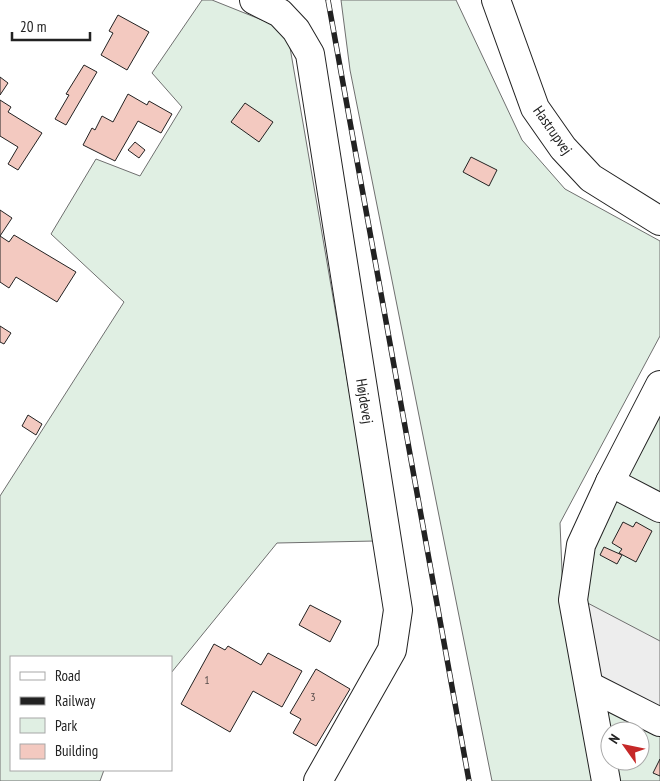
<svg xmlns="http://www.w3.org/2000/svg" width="660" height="781" viewBox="0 0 660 781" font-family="'PT Sans Narrow',sans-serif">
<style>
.green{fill:#e0efe3;stroke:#6f6f6f;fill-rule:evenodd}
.parking{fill:#ededed;stroke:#6f6f6f}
.building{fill:#f3c9c0;stroke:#222}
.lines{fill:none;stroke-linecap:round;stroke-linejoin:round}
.minor-casing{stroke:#222;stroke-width:30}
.minor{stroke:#fff;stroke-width:28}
.rail-casing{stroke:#222;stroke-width:5.5}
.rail{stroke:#fff;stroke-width:4;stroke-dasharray:11;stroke-linecap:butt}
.labels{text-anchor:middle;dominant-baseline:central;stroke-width:4;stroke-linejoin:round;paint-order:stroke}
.number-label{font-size:12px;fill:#564c4a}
.street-label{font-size:15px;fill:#222;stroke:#fff}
</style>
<rect width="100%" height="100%" fill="#fff"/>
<!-- green -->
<g class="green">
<path d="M202,0H212L287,30L375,541L277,543L171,673V657H11V770H104L100,781H0V496L124,302L51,234L96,159L140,176L182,107L152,73Z"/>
<path d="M341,0H456L522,140L565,189L660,241V336L560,523L563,595L660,399V781H492L350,70ZM610,731H640V761H610Z"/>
</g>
<!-- parking -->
<path class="parking" d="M580,599L660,641V711L593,679Z"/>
<!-- building -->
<g class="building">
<path d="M118,15L149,32L127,70L101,55L113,33L109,31Z"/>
<path d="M84,65L97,72L66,125L55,119L69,95L66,94Z"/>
<path d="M0,77L8,83L0,95Z"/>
<path d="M128,94L147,105L149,101L172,114L161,133L138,121L115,161L83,145L92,128L95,130L102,116L113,122Z"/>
<path d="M0,100L11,107L8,112L42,133L18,170L8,164L18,147L0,136Z"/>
<path d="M245,103L273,122L259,142L231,122Z"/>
<path d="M135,142L145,150L139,158L128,150Z"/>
<path d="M471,157L497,170L489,186L463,172Z"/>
<path d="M0,210L12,218L0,236Z"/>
<path d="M14,235L76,272L57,302L16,277L9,288L0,282V236L9,242Z"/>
<path d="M0,326L11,333L4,344L0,342Z"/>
<path d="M28,415L42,424L36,435L22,426Z"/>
<path d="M623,522L633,527L636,522L652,531L636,562L619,553L622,549L612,543Z"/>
<path d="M604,547L622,555L617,564L600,555Z"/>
<path d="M310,605L341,621L330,642L299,625Z"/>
<path d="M214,644L225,650L228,646L261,665L268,653L302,671L282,707L253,691L230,732L181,704Z"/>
<path d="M316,669L350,689L316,746L293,733L301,719L290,713Z"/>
<path d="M660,759V776L653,773Z"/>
</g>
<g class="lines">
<defs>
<g id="minor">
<path d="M254,0L280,13L296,30L310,54L398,610L392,650L318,781"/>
<path d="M496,0L535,108L563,148L591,178L660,221"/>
<path d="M610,482L660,508"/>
<path d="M589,686L660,722"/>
<path d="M606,781L573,600L581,545L610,482L660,385"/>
</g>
</defs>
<!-- minor casing -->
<use href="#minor" class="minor-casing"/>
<!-- minor -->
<use href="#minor" class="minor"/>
<defs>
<path id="rail" d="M328,0L469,781"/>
</defs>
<!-- rail casing -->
<use href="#rail" class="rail-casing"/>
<!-- rail -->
<use href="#rail" class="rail"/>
</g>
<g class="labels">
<!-- number labels -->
<g class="number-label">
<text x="207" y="679">1</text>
<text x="313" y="696">3</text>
</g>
<!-- street labels -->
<g class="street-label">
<text transform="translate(553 130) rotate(55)">Hastrupvej</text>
<text transform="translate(365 401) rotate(81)">Højdevej</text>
</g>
</g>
<!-- legend -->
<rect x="10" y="656" width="162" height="115" fill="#ffffff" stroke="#a7a7a7"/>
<rect x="20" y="672" width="25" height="8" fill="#ffffff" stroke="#a7a7a7"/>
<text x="55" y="681" font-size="15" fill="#222222">Road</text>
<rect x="20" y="697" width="25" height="8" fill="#222222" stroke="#a7a7a7"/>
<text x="55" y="706" font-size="15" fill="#222222">Railway</text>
<rect x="20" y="718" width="25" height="15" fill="#e0efe3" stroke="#a7a7a7"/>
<text x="55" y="731" font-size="15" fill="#222222">Park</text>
<rect x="20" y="744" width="25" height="15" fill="#f3c9c0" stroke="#a7a7a7"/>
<text x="55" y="756" font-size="15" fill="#222222">Building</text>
<!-- north arrow -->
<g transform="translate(625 746) rotate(303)"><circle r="24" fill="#ffffff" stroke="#a7a7a7"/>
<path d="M0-4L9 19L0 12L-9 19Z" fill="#c62828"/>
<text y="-8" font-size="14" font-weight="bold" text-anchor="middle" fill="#222222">N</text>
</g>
<!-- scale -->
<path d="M12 32v8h78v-8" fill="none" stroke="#222222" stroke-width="2.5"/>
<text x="20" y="32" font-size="15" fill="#222222" stroke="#ffffff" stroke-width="4" paint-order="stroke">20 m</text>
</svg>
